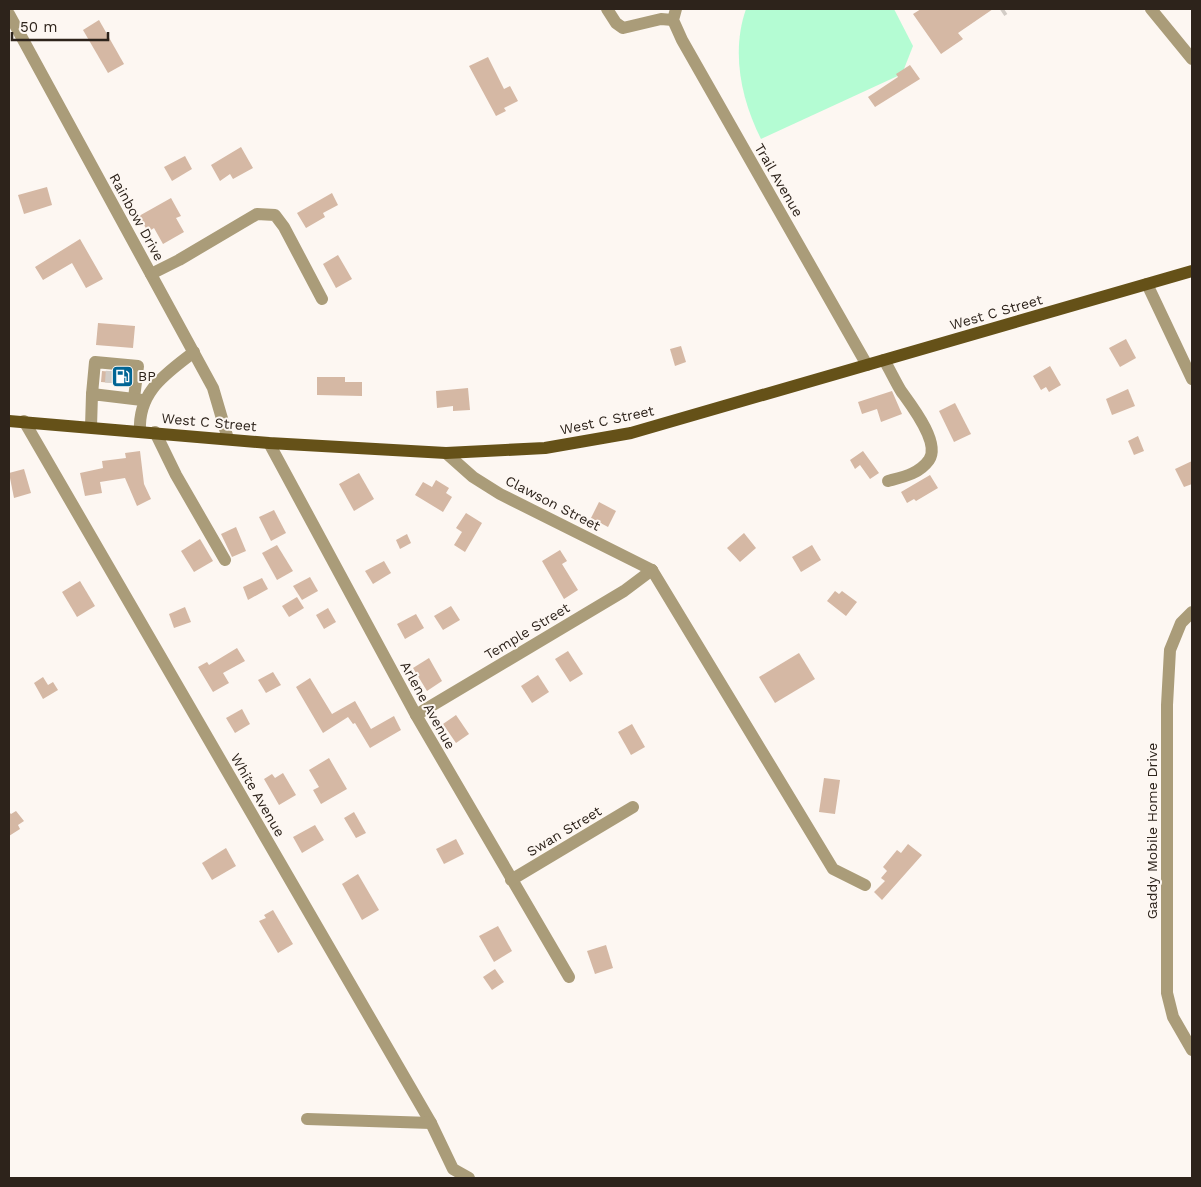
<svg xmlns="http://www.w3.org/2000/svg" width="1201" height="1187" viewBox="0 0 1201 1187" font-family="'Work Sans',sans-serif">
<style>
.pitch{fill:#b4fcd3}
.building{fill:#d5b8a4}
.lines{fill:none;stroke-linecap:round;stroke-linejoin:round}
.minor-tunnel{stroke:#d3cdc7;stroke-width:12;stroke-dasharray:12 6;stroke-linecap:butt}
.minor{stroke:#aa9c79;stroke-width:12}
.major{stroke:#655118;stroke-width:12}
.labels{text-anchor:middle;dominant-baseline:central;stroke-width:4;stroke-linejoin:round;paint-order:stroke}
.street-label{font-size:14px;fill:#2d231b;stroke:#fdf7f2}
.poi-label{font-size:14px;fill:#2d231b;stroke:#fdf7f2;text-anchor:start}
</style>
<rect width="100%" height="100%" fill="#fdf7f2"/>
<!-- pitch -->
<path class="pitch" d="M746,9H894L913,46L902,74L761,139C741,99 731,52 746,9Z"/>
<!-- building -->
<g class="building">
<path d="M921,9H993L958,33L963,39L941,54L913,14Z"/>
<path d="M99,20L124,64L108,73L83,30Z"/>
<path d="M488,57L504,89L510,86L518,101L504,108L506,111L496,116L469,66Z"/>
<path d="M910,65L920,79L875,107L868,97L898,77L896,74Z"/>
<path d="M241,147L253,168L233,179L230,174L220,181L211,165Z"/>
<path d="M185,156L192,169L172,181L164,167Z"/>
<path d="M47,187L52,205L24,214L18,195Z"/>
<path d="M332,193L338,205L323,213L325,217L306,228L297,213Z"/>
<path d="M171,198L181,216L176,218L184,232L163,244L154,228L148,232L139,216Z"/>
<path d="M80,239L103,279L86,288L72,263L43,280L35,267Z"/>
<path d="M338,255L352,279L336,288L323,264Z"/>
<path d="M98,323L135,326L133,348L96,345Z"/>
<path d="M1126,339L1136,358L1120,367L1109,348Z"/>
<path d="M681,346L686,362L675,366L670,349Z"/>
<path d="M1050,366L1061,385L1049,392L1046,387L1041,390L1033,376Z"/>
<path d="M102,371L127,373L126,384L101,382Z"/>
<path d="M317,377H345V382H362V396L317,395Z"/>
<path d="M468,388L470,410L453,411V406L437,408L436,391Z"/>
<path d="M1128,389L1135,406L1112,415L1106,399Z"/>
<path d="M892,391L902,414L881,422L877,409L862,414L858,402Z"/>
<path d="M955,403L971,434L954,442L939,411Z"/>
<path d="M1138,436L1144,451L1134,455L1128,441Z"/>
<path d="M140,451L144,484L151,499L137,506L125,478L100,482L102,493L85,496L80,473L103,468L102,461L126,458L125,453Z"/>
<path d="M863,451L879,473L870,479L860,465L855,469L850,460Z"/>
<path d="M1192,461V484L1184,487L1175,469Z"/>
<path d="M24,469L31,493L14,498L9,473Z"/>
<path d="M359,473L374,499L354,511L339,484Z"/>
<path d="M930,475L938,488L916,501L914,499L907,503L901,492Z"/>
<path d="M436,480L449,488L446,493L452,497L443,512L415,495L423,482L432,487Z"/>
<path d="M599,502L616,511L608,527L591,518Z"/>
<path d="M274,510L286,533L271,541L259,517Z"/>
<path d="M466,513L482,523L465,552L454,545L462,532L456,528Z"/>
<path d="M236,527L246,551L232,557L221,534Z"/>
<path d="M744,533L756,548L740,562L727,548Z"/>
<path d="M407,534L411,543L400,549L396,540Z"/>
<path d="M200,539L213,561L194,572L181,551Z"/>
<path d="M277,545L293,571L277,580L262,553Z"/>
<path d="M812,545L821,560L801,572L792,557Z"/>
<path d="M560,550L567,561L562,564L578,590L564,599L542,561Z"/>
<path d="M384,561L391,573L373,584L365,571Z"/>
<path d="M310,577L318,591L302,600L293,586Z"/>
<path d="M262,578L268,589L248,600L243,587Z"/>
<path d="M80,581L95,606L77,617L62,592Z"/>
<path d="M835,591L839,594L842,591L857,602L846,616L827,601Z"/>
<path d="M297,597L304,608L289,617L282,606Z"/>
<path d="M451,606L460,620L443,630L434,616Z"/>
<path d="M185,607L191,622L174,628L169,614Z"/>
<path d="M328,608L336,622L324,629L316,615Z"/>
<path d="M416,614L424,628L405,639L397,624Z"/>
<path d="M237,648L245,661L223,673L229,683L213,692L198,667L207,662L209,665Z"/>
<path d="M568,651L583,674L570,682L555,659Z"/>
<path d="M799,653L815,679L775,703L759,677Z"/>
<path d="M429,658L442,681L427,691L413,668Z"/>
<path d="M273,672L281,685L266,693L258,680Z"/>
<path d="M538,675L549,692L532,703L521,686Z"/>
<path d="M43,677L48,685L53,682L58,690L43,699L34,683Z"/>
<path d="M310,678L332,714L355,701L371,729L394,716L401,730L370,748L355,723L353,724L348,717L323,733L296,687Z"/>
<path d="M242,709L250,724L235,733L226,718Z"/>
<path d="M456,715L469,734L456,743L443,724Z"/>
<path d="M632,724L645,747L631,755L618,732Z"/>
<path d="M329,758L347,789L321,804L313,790L319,787L309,770Z"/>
<path d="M283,773L296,795L279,805L264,779L272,774L275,778Z"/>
<path d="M824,778L840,780L835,814L819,812Z"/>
<path d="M16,811L24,821L18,825L20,829L9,836V812L11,814Z"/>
<path d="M354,812L366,833L356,838L344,818Z"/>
<path d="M315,825L324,840L302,853L293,837Z"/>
<path d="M456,839L464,854L444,864L436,849Z"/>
<path d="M908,844L922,855L882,900L874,892L885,881L881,878L887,871L883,867L897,850L901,853Z"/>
<path d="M226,848L236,866L212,880L202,863Z"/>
<path d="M358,874L379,910L362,920L342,884Z"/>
<path d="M273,910L293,944L278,953L259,921L266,918L264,915Z"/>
<path d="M498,926L512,951L494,962L479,936Z"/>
<path d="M606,945L613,968L595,974L587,951Z"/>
<path d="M495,969L504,982L492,990L483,977Z"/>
</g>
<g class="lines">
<!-- minor-tunnel -->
<g class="minor-tunnel">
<path d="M1001,11L1004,9"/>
<path d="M111,383L112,368"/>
</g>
<!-- minor -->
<g class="minor">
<path d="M607,9L616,23L623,28L661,19L673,20"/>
<path d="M676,9L673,20L682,40L867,365"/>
<path d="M1151,9L1192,59"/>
<path d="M9,14L213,388L228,439"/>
<path d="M151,274L179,260L257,214L275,215L284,227L322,299"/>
<path d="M1147,284L1192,379"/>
<path d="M884,360C890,370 895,381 901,391C911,405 941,443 929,460C919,474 903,477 888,481"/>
<path d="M92,394L95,362L138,366L134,398"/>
<path d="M24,421L431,1123L453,1169L469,1178"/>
<path d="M91,427L92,394L142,400"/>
<path d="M140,431C138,391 166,374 194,352"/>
<path d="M155,432L176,475L225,560"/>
<path d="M269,443L416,715L569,977"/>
<path d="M446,453L473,477L500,494L652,570"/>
<path d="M652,570L833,869L865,885"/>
<path d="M1192,612L1181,623L1170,650L1167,705V993L1173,1017L1192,1050"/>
<path d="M416,715L624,591L652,570"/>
<path d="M511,880L633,807"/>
<path d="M307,1119L431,1123"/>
</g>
<!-- major -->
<path class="major" d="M9,421L269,443L446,453L545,448L631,433L1192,271"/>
</g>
<!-- icons -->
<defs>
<symbol id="fuel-square" viewBox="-11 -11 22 22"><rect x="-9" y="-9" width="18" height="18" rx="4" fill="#016594" stroke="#fdf7f2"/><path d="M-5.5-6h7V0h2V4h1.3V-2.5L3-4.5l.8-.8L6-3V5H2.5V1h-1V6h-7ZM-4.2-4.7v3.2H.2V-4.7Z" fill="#fff"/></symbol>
</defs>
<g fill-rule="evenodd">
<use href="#fuel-square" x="110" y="364" width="25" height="25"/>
</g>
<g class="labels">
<!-- street labels -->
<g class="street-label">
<text transform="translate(779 180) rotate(60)">Trail Avenue</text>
<text transform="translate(137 217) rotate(61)">Rainbow Drive</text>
<text transform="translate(996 312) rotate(-16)">West C Street</text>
<text transform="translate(607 420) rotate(-12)">West C Street</text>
<text transform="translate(209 422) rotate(5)">West C Street</text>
<text transform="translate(553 503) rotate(27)">Clawson Street</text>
<text transform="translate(527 631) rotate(-31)">Temple Street</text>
<text transform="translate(428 705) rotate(61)">Arlene Avenue</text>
<text transform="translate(258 795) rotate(60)">White Avenue</text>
<text transform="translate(564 831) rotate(-31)">Swan Street</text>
<text transform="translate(1152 831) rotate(-90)">Gaddy Mobile Home Drive</text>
</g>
<!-- poi labels -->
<g class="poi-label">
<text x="138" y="376">BP</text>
</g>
</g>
<!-- border -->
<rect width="1201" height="1187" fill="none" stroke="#2d231b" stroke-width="20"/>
<!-- scale -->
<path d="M12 32v8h96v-8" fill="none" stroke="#2d231b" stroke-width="2.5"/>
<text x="20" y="32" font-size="15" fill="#2d231b" stroke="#fdf7f2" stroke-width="4" paint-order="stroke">50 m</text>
</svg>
